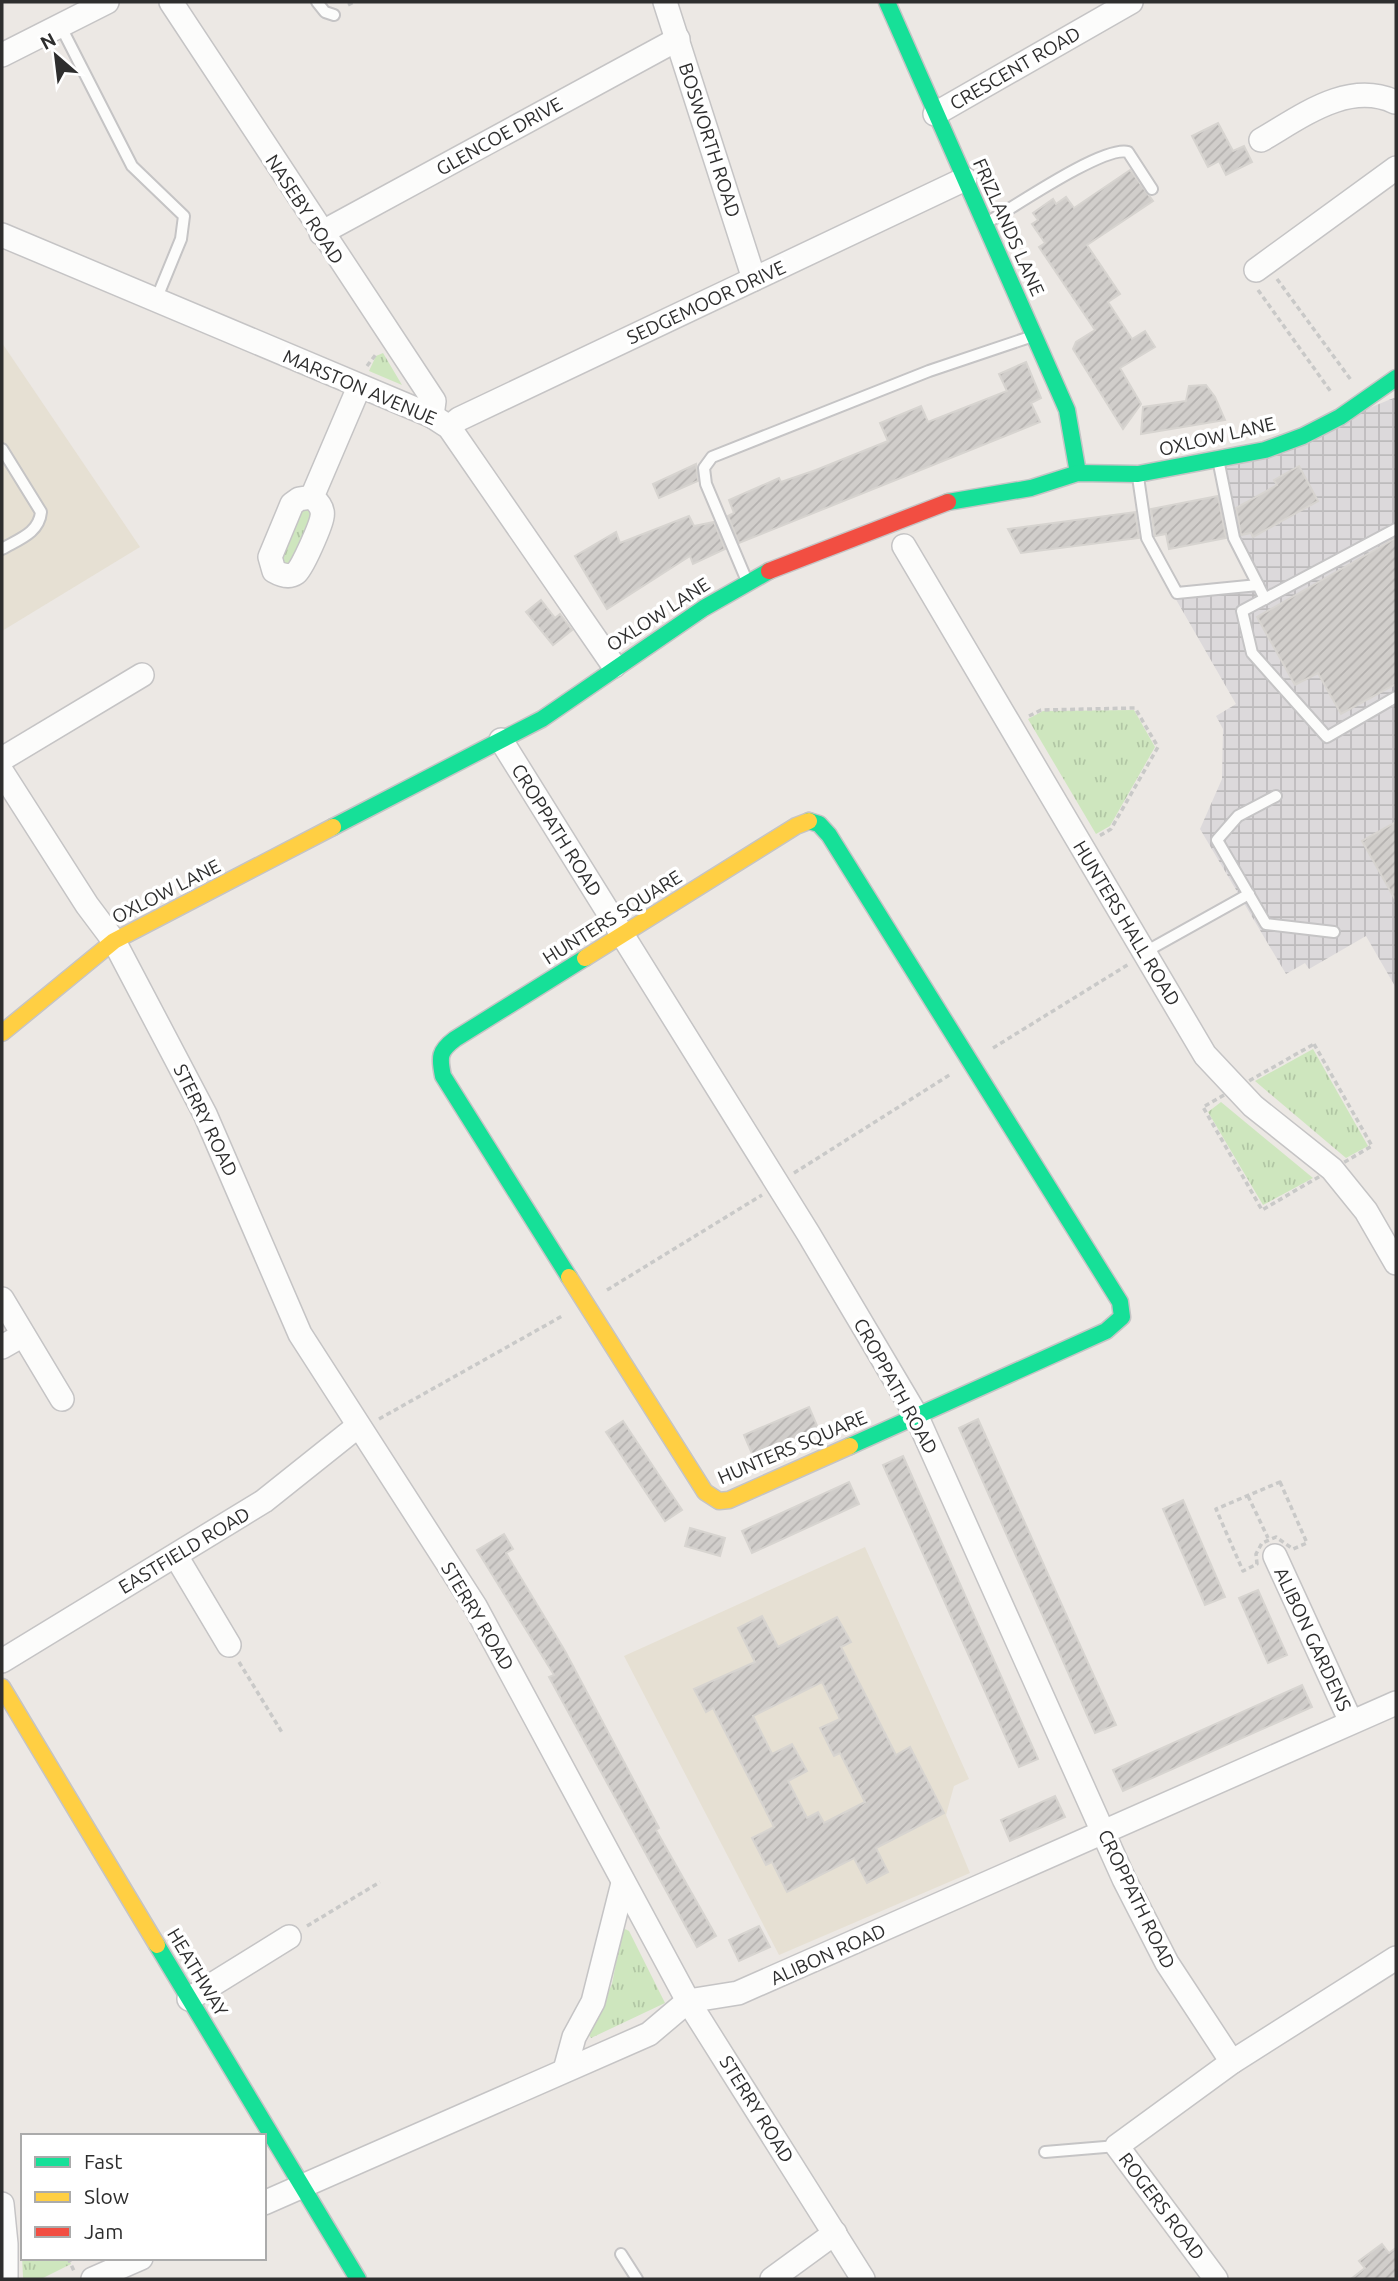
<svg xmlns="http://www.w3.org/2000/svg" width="1398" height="2281" viewBox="0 0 1398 2281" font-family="Ubuntu,sans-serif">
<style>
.industrial{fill:url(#industrial-grid)}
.education{fill:#e6e0d3}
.grass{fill:url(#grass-tufts)}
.building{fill:url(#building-hatch);stroke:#d7d4d0;stroke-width:2;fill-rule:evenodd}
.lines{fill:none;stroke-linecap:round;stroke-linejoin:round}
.lane-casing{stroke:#c5c4c5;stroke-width:14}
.street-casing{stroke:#c5c4c5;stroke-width:26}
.fast-casing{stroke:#c5c4c5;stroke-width:19}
.slow-casing{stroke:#c5c4c5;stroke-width:19}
.jam-casing{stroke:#c5c4c5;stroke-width:19}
.path{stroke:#c9c9c8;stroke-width:3.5;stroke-dasharray:5 3.5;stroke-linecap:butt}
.lane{stroke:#fcfcfb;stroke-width:10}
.street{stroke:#fcfcfb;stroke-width:23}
.fast{stroke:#16e098;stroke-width:16}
.slow{stroke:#ffcf43;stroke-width:16}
.jam{stroke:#f24e42;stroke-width:16}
.labels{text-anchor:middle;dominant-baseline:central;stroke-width:7;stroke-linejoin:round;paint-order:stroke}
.street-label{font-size:19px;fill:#2e2e2e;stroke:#fff}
</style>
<defs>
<pattern id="industrial-grid" width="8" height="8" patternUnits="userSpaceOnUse" patternTransform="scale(1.75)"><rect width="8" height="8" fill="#dcd9db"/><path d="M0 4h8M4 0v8" fill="none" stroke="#bdbbbc"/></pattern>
<pattern id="grass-tufts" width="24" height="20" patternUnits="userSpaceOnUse" patternTransform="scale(1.75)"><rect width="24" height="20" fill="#cee6be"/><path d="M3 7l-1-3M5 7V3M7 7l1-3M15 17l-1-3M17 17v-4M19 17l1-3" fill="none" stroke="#b1c6a4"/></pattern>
<pattern id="building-hatch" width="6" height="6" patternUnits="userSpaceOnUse" patternTransform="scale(1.75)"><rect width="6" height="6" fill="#d1cecb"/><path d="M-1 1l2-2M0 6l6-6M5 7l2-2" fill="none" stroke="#b4b1af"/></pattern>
</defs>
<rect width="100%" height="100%" fill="#ece8e4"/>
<!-- industrial -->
<path class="industrial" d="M1396,397V988L1366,936L1309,969L1305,963L1286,974L1200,829L1222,779L1223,729L1216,716L1236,704L1170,589L1262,579L1234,523L1223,468Z"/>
<!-- education -->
<g class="education">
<path d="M2,343L140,547L2,631Z"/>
<path d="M865,1547L969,1779L954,1786L946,1815L970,1873L779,1955L624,1656Z"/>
</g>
<!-- grass -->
<g class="grass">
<path d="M383,353L402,385L369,371L376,356Z"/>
<path d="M305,506L314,513L292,567L278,562L299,510Z"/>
<path d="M1134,710L1155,747L1110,826L1096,834L1028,719L1043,711Z"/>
<path d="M1313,1049L1368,1146L1346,1158L1255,1081Z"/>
<path d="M1221,1102L1313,1178L1263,1205L1208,1112Z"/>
<path d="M625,1929L629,1931L665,2003L591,2038L588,2034L612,1984L622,1931Z"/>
<path d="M21,2234L23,2258H68L71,2264L41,2279H24L23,2277Z"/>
</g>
<!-- building -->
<g class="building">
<path d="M1218,123L1233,151L1244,146L1252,162L1226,175L1219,161L1208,167L1192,136Z"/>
<path d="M1130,170L1153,201L1087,245L1120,294L1108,302L1132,339L1145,331L1155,347L1120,368L1141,404L1123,429L1073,349L1076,342L1095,330L1039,247L1045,243L1032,224L1038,220L1033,213L1053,199L1056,204L1066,197L1074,208Z"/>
<path d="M1026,362L1041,398L1031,403L1040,422L739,543L728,516L734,513L729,500L779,478L781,482L816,470L888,441L880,423L921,406L928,422L1007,391L999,374Z"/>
<path d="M1206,385L1215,397L1225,420L1141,434L1143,407L1186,401L1189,386Z"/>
<path d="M696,464L698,481L659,498L653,484Z"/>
<path d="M1299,466L1318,501L1253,537L1251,533L1241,535L1236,508L1277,485L1274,480Z"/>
<path d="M1218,496L1226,538L1169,549L1166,534L1155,536L1151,509Z"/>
<path d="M1135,512L1139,538L1021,553L1008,529Z"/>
<path d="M689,516L694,526L714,522L725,549L693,564L690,556L607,609L575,556L616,532L620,543Z"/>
<path d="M1396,538V684L1341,714L1318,673L1295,685L1257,617Z"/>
<path d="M541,600L555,618L560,614L572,630L553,645L526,612Z"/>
<path d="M1396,822V901L1362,841Z"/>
<path d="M809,1407L818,1428L753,1456L744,1435Z"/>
<path d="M978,1419L1116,1725L1095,1733L959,1428Z"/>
<path d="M623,1421L682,1510L665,1521L606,1432Z"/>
<path d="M903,1456L1038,1759L1019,1767L883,1465Z"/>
<path d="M849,1482L859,1504L752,1553L742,1531Z"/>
<path d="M1183,1500L1225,1597L1205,1605L1163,1509Z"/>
<path d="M690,1528L725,1538L720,1556L685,1546Z"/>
<path d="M504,1534L513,1549L506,1553L565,1651L659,1828L656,1830L716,1936L697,1947L549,1677L554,1675L477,1550Z"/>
<path d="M1258,1590L1287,1655L1268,1663L1239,1598Z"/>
<path d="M762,1616L778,1647L837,1617L851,1642L841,1647L896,1755L910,1747L944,1813L876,1848L888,1872L867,1883L854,1858L787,1892L772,1862L766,1865L752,1838L774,1827L713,1708L706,1712L694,1689L755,1662L738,1628ZM822,1682L840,1719L820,1728L834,1756L840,1753L865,1802L824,1823L818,1812L807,1818L788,1781L807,1771L792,1744L772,1754L753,1716Z"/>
<path d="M1302,1685L1312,1707L1123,1791L1113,1770Z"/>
<path d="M1055,1796L1065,1817L1010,1841L1001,1820Z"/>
<path d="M759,1926L770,1947L739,1961L729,1940Z"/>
<path d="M1382,2244L1389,2253L1396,2248V2279H1351L1365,2268L1359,2261Z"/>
</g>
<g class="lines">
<defs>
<g id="lane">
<path d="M317,2L325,12L334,15"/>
<path d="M61,27L132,166L184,216L181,239L156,300"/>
<path d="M988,222C1014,207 1104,145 1128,152L1152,189"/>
<path d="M2,449L41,512C39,533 19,539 2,549"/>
<path d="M1219,464L1234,538L1258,585"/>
<path d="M1138,477L1147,538L1177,593L1258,585L1265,599"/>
<path d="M1396,529L1242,611L1252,653L1327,737L1396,697"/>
<path d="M747,581L706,484L704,468L712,457L929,371L1033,336"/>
<path d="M1276,796L1238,816L1217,840L1266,924L1334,932"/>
<path d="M1145,952L1249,894"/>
<path d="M1045,2152L1117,2146"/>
<path d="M621,2254L637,2279"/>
</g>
<g id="street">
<path d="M171,2L434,401L432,416"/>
<path d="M665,2L754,279"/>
<path d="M2,55L107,2"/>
<path d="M935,114L1131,2"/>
<path d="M1261,140C1301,117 1348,80 1395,102"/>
<path d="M321,233L678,39"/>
<path d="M2,235L432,416L449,427L614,666"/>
<path d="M1256,270L1396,168"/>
<path d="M449,427L459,419L965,179"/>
<path d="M312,497L299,499L292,504L270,557L274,571C281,575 289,578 296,573C302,569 321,525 322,517C324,508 318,502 312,497L359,387"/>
<path d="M904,546L1205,1055L1253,1106L1332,1169L1366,1211L1396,1263"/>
<path d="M501,740L808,1233L916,1415L1124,1879L1167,1963L1232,2062"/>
<path d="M2,759L142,675"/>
<path d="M2,772L87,905L114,941L205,1114L300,1334L475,1606L688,2001L863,2279"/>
<path d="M2,1299L62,1399"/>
<path d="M2,1347L23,1335"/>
<path d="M176,1556L229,1645"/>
<path d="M1275,1556L1351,1722"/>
<path d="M2,1661L264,1501L358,1426"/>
<path d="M189,1999L289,1937"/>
<path d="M565,2070L574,2037L593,2002L623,1883"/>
<path d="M264,2203L649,2034L688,2001L738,1993L1396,1703"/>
<path d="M2,2204L6,2244V2279"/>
<path d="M93,2279L141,2258"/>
<path d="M772,2279L835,2233"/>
<path d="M1216,2279L1117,2146L1232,2062L1396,1958"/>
</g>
<g id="fast">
<path d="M887,2L1067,410L1078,473"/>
<path d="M948,502L1031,488L1078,473L1138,474L1265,450L1303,436L1340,417L1396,378"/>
<path d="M809,821L819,824L829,835L1120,1302L1122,1317L1106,1331L850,1446"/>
<path d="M333,827L542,719L704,608L769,571"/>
<path d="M569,1277L443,1076C439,1057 439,1051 455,1039L585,958"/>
<path d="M157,1945L358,2279"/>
</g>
<g id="slow">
<path d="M585,958L796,826L809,821"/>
<path d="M2,1033L114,941L333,827"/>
<path d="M569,1277L705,1492L719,1501L729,1500L850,1446"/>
<path d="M2,1687L157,1945"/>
</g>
<path id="jam" d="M769,571L948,502"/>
</defs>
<!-- lane casing -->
<use href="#lane" class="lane-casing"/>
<!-- street casing -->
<use href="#street" class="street-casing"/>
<!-- fast casing -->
<use href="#fast" class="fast-casing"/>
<!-- slow casing -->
<use href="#slow" class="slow-casing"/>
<!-- jam casing -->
<use href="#jam" class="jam-casing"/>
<!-- path -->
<g class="path">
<path d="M348,5L354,2"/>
<path d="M1277,279L1351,380"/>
<path d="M1258,290L1331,392"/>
<path d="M367,366L377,353"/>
<path d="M1029,716L1041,710L1135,708L1158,747L1111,829L1099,836"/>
<path d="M1314,1044L1372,1146L1262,1210L1203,1107Z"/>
<path d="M993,1048L1129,964"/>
<path d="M794,1173L951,1074"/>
<path d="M607,1290L762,1195"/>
<path d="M379,1419L564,1315"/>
<path d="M1280,1482L1307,1543L1293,1549L1276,1537L1262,1543L1256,1554L1257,1564L1243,1571L1216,1509Z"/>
<path d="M1248,1496L1268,1538"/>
<path d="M239,1662L283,1734"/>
<path d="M307,1926L380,1882"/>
<path d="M68,2258L74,2271"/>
</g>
<!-- lane -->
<use href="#lane" class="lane"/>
<!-- street -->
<use href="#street" class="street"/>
<!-- fast -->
<use href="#fast" class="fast"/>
<!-- slow -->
<use href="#slow" class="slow"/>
<!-- jam -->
<use href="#jam" class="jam"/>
</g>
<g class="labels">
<!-- street labels -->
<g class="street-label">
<text transform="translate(1015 68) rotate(-30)">CRESCENT ROAD</text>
<text transform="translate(499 136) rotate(-29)">GLENCOE DRIVE</text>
<text transform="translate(710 140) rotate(72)">BOSWORTH ROAD</text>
<text transform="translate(305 209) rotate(57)">NASEBY ROAD</text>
<text transform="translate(1009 227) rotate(66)">FRIZLANDS LANE</text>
<text transform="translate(706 302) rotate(-25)">SEDGEMOOR DRIVE</text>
<text transform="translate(360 387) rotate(23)">MARSTON AVENUE</text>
<text transform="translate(1217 436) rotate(-13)">OXLOW LANE</text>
<text transform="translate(658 614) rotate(-33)">OXLOW LANE</text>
<text transform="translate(557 830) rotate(58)">CROPPATH ROAD</text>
<text transform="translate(166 891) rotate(-27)">OXLOW LANE</text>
<text transform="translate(612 917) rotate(-32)">HUNTERS SQUARE</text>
<text transform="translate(1127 923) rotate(59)">HUNTERS HALL ROAD</text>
<text transform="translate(206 1120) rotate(64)">STERRY ROAD</text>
<text transform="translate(896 1386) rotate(61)">CROPPATH ROAD</text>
<text transform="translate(792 1447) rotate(-23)">HUNTERS SQUARE</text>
<text transform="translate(184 1550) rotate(-31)">EASTFIELD ROAD</text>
<text transform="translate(478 1616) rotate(59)">STERRY ROAD</text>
<text transform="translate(1313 1639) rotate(65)">ALIBON GARDENS</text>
<text transform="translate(1137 1899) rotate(64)">CROPPATH ROAD</text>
<text transform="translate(828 1954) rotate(-24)">ALIBON ROAD</text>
<text transform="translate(198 1972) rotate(59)">HEATHWAY</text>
<text transform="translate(757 2109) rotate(58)">STERRY ROAD</text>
<text transform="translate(1162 2206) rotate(53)">ROGERS ROAD</text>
</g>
</g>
<!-- border -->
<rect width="1398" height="2281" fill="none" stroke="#2e2e2e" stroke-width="7"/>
<!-- legend -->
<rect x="21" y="2134" width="245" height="126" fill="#ffffff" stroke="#ababab" stroke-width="2"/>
<rect x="35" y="2157" width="35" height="10" fill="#16e098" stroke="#ababab" stroke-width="2"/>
<text x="84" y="2169" font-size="21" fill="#2e2e2e">Fast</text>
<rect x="35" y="2192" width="35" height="10" fill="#ffcf43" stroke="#ababab" stroke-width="2"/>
<text x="84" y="2204" font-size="21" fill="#2e2e2e">Slow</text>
<rect x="35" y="2227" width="35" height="10" fill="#f24e42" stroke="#ababab" stroke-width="2"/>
<text x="84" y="2239" font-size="21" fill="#2e2e2e">Jam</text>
<!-- north arrow -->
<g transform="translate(56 56) rotate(332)" stroke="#ffffff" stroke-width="5" paint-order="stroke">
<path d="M0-5L12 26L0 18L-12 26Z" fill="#2e2e2e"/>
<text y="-10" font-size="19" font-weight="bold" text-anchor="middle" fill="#2e2e2e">N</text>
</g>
</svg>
